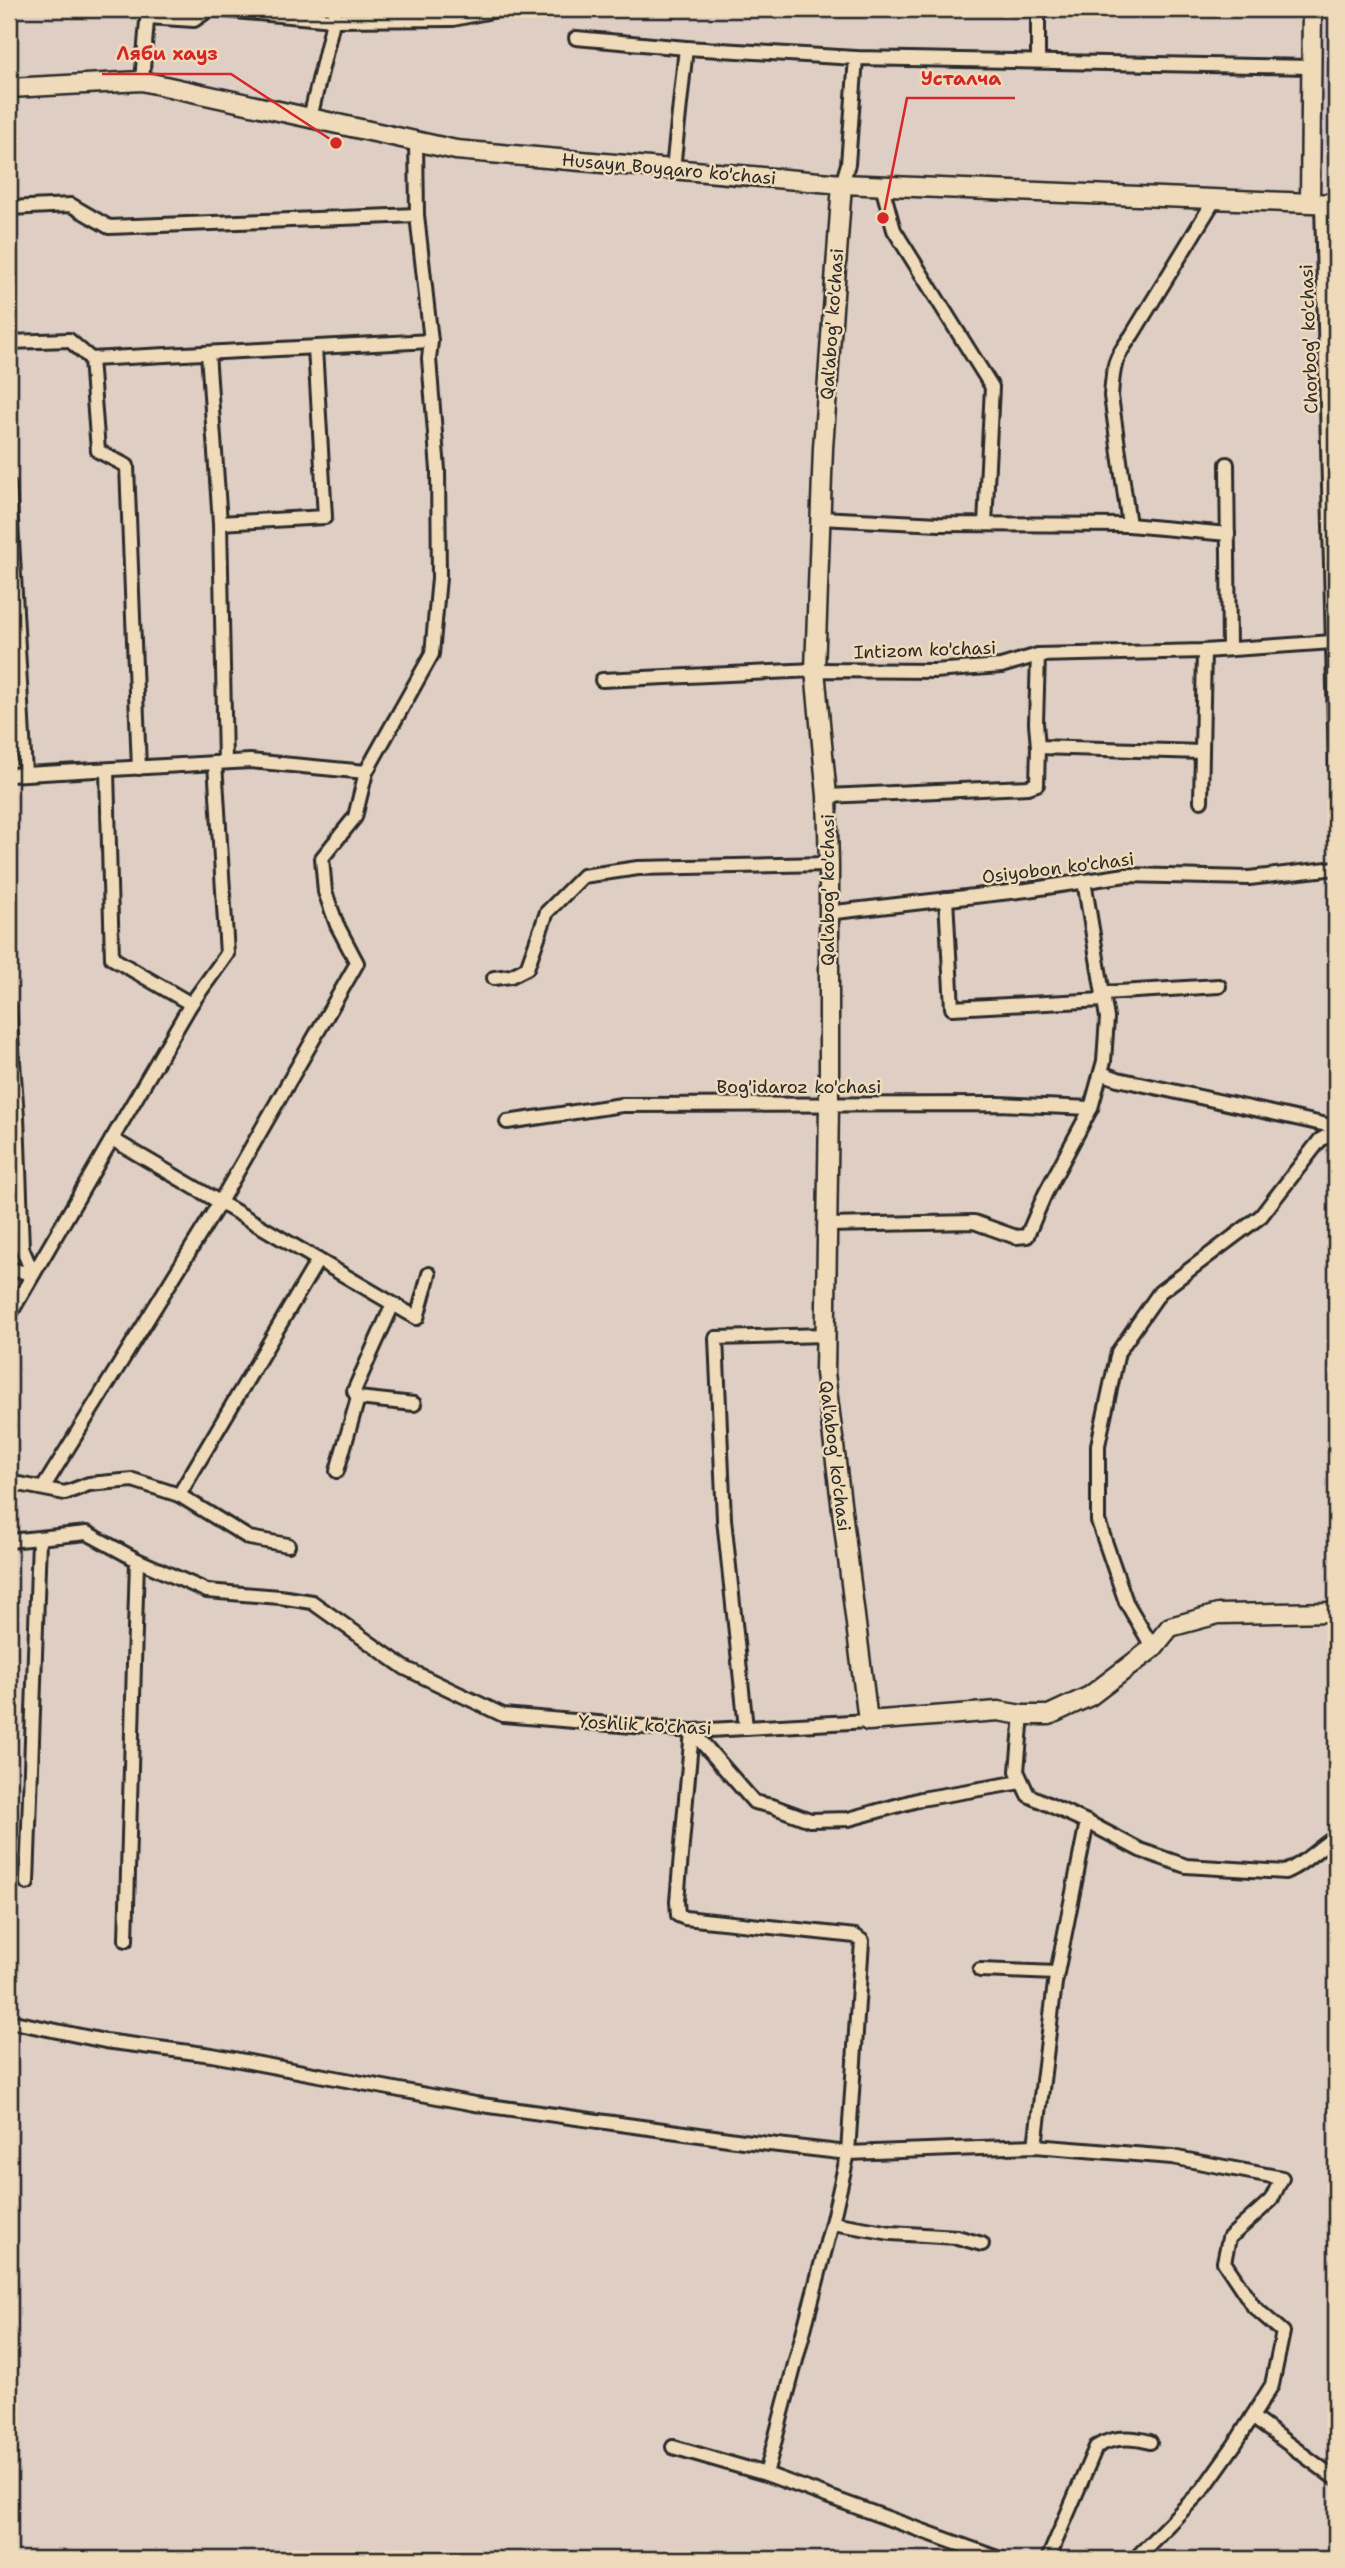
<svg xmlns="http://www.w3.org/2000/svg" width="1345" height="2568" viewBox="0 0 1345 2568" font-family="'Shantell Sans',sans-serif">
<style>
.built{fill:#d4c4cc}
.lines{fill:none;stroke-linecap:round;stroke-linejoin:round}
.street-casing{stroke:#2b2b2b;stroke-width:18}
.secondary-casing{stroke:#2b2b2b;stroke-width:23}
.street{stroke:#efdbb9;stroke-width:12}
.secondary{stroke:#efdbb9;stroke-width:18}
.labels{text-anchor:middle;dominant-baseline:central;stroke-width:5;stroke-linejoin:round;paint-order:stroke}
.street-label{font-size:18px;fill:#2b2b2b;stroke:#efdbb9}
.leader{fill:none;stroke:#d62828;stroke-width:2.5}
.callout-dot{fill:#d62828;stroke:#efdbb9;stroke-width:2.5}
.callout-label{font-size:19px;text-anchor:middle;font-weight:bold;fill:#d62828;stroke:#efdbb9;stroke-width:5;stroke-linejoin:round;paint-order:stroke}
</style>
<rect width="100%" height="100%" fill="#dfcec4"/>
<filter id="ink" filterUnits="userSpaceOnUse"><feTurbulence type="fractalNoise" baseFrequency=".0143" numOctaves="2"/><feDisplacementMap in="SourceGraphic" scale="14" xChannelSelector="R" yChannelSelector="G"/><feConvolveMatrix kernelMatrix="1 2 1 2 8 2 1 2 1" color-interpolation-filters="sRGB"/></filter>
<g filter="url(#ink)">
<!-- built -->
<path class="built" d="M1325,9H1336V152L1318,151Z"/>
<g class="lines">
<defs>
<g id="street">
<path d="M213,9L333,20L453,19L502,9"/>
<path d="M1038,9V61"/>
<path d="M148,17L194,20L210,9"/>
<path d="M576,38L686,48L673,169"/>
<path d="M686,48L856,58L1310,67"/>
<path d="M142,81L148,9"/>
<path d="M310,118L336,9"/>
<path d="M842,184L848,164L856,58"/>
<path d="M882,186L894,230L992,387L985,524"/>
<path d="M1322,204L1336,767"/>
<path d="M9,208L71,205L109,227L417,215"/>
<path d="M9,342L69,340L91,359L431,341"/>
<path d="M208,353L220,523L325,517L315,348"/>
<path d="M91,359L98,451L127,466L139,768"/>
<path d="M1227,464L1229,648"/>
<path d="M9,485L25,774"/>
<path d="M820,518L939,524L1129,525L1228,534"/>
<path d="M220,523L225,762"/>
<path d="M1129,525L1111,396C1113,366 1114,359 1132,335L1215,199"/>
<path d="M1038,655L1036,723L1038,747L1202,752L1204,651"/>
<path d="M602,680L815,670L934,671L1001,666L1038,655L1204,651L1332,642"/>
<path d="M107,771L112,958L191,1004L112,1139"/>
<path d="M9,775L250,761L366,772"/>
<path d="M827,796L1028,787L1037,784L1038,747"/>
<path d="M1201,801L1202,752"/>
<path d="M946,899L952,1008L1104,1000"/>
<path d="M827,913L1027,890L1126,875L1249,878L1336,868"/>
<path d="M494,978L511,976L527,968L547,912L583,876L638,868L829,864"/>
<path d="M1103,993L1219,986"/>
<path d="M191,1004L227,954L215,763"/>
<path d="M9,1007L17,1117L22,1248L33,1274"/>
<path d="M1101,1073L1118,1079L1336,1127"/>
<path d="M507,1122L622,1105L999,1104L1091,1108"/>
<path d="M826,1225L974,1222L1016,1237L1027,1236L1045,1194L1091,1108L1104,1061L1107,1018L1084,881"/>
<path d="M9,1269L33,1274"/>
<path d="M393,1304L354,1391L358,1398L414,1404"/>
<path d="M9,1316L112,1139L417,1318L429,1274"/>
<path d="M337,1471L358,1398"/>
<path d="M9,1482L65,1493L89,1484L133,1480L179,1495"/>
<path d="M43,1488L220,1202L357,963L337,925L325,892L322,858L355,817L366,772L432,654L439,578L438,470L429,359L431,341L417,215L416,141"/>
<path d="M9,1541L87,1533L137,1560L207,1591L280,1597L312,1602L405,1668L503,1715L692,1731L868,1721"/>
<path d="M288,1545L249,1538L179,1495L318,1260"/>
<path d="M1153,1648L1126,1602L1098,1521V1445L1118,1352L1160,1292L1261,1216L1320,1140L1336,1131"/>
<path d="M1022,1715L1017,1771L1028,1795L1087,1822L1140,1850L1186,1866L1285,1872C1305,1864 1317,1848 1336,1837"/>
<path d="M746,1728L724,1519L716,1338L825,1335"/>
<path d="M27,1883L39,1540"/>
<path d="M126,1940L137,1560"/>
<path d="M980,1970L1056,1973"/>
<path d="M9,2021L105,2041L212,2055L475,2104L743,2141L848,2153L1035,2146L1172,2157L1282,2178L1271,2200L1229,2238L1224,2262L1254,2307L1283,2332L1272,2385L1235,2444L1203,2489L1135,2559"/>
<path d="M1035,2146L1055,1983L1087,1822"/>
<path d="M832,2223L891,2233L957,2237L982,2244"/>
<path d="M1252,2417L1336,2479"/>
<path d="M673,2447L766,2474L1000,2559"/>
<path d="M766,2474L832,2223L848,2153L862,1941L855,1936L846,1935L685,1918L678,1915L677,1901L692,1731L754,1802L772,1806L810,1820L849,1819L921,1799L1021,1782"/>
<path d="M1048,2559L1096,2447C1112,2437 1132,2437 1150,2442"/>
</g>
<g id="secondary">
<path d="M9,88L142,81L456,150L842,184L1336,204"/>
<path d="M842,184L823,448L815,670L827,796L829,864V1104L825,1373L868,1721L998,1711L1022,1715H1049L1090,1696L1153,1648L1170,1627L1218,1614L1336,1612"/>
<path d="M1310,201L1312,9"/>
</g>
</defs>
<!-- street casing -->
<use href="#street" class="street-casing"/>
<!-- secondary casing -->
<use href="#secondary" class="secondary-casing"/>
<!-- street -->
<use href="#street" class="street"/>
<!-- secondary -->
<use href="#secondary" class="secondary"/>
</g>
</g>
<g class="labels">
<!-- street labels -->
<g class="street-label">
<text transform="translate(669 169) rotate(5)">Husayn Boyqaro ko'chasi</text>
<text transform="translate(832 324) rotate(-86)">Qal'abog' ko'chasi</text>
<text transform="translate(1309 339) rotate(-92)">Сhorbog' ko'chasi</text>
<text transform="translate(925 650) rotate(-2)">Intizom ko'chasi</text>
<text transform="translate(1058 868) rotate(-7)">Osiyobon ko'chasi</text>
<text transform="translate(828 890) rotate(-90)">Qal'abog' ko'chasi</text>
<text x="799" y="1087">Bog'idaroz ko'chasi</text>
<text transform="translate(835 1456) rotate(83)">Qal'abog' ko'chasi</text>
<text transform="translate(645 1725) rotate(3)">Yoshlik ko'chasi</text>
</g>
</g>
<!-- callouts -->
<path class="leader" d="M336 143L231 74H102M883 218L907 98H1015"/>
<g class="callout-dot">
<circle cx="336" cy="143" r="7"/>
<circle cx="883" cy="218" r="7"/>
</g>
<g class="callout-label">
<text x="167" y="60">Ляби хауз</text>
<text x="961" y="85">Усталча</text>
</g>
<!-- margin -->
<rect width="1345" height="2568" fill="none" stroke="#efdbb9" stroke-width="35"/>
<rect x="18" y="18" width="1310" height="2533" fill="none" stroke="#2b2b2b" stroke-width="2.5" filter="url(#ink)"/>
</svg>
